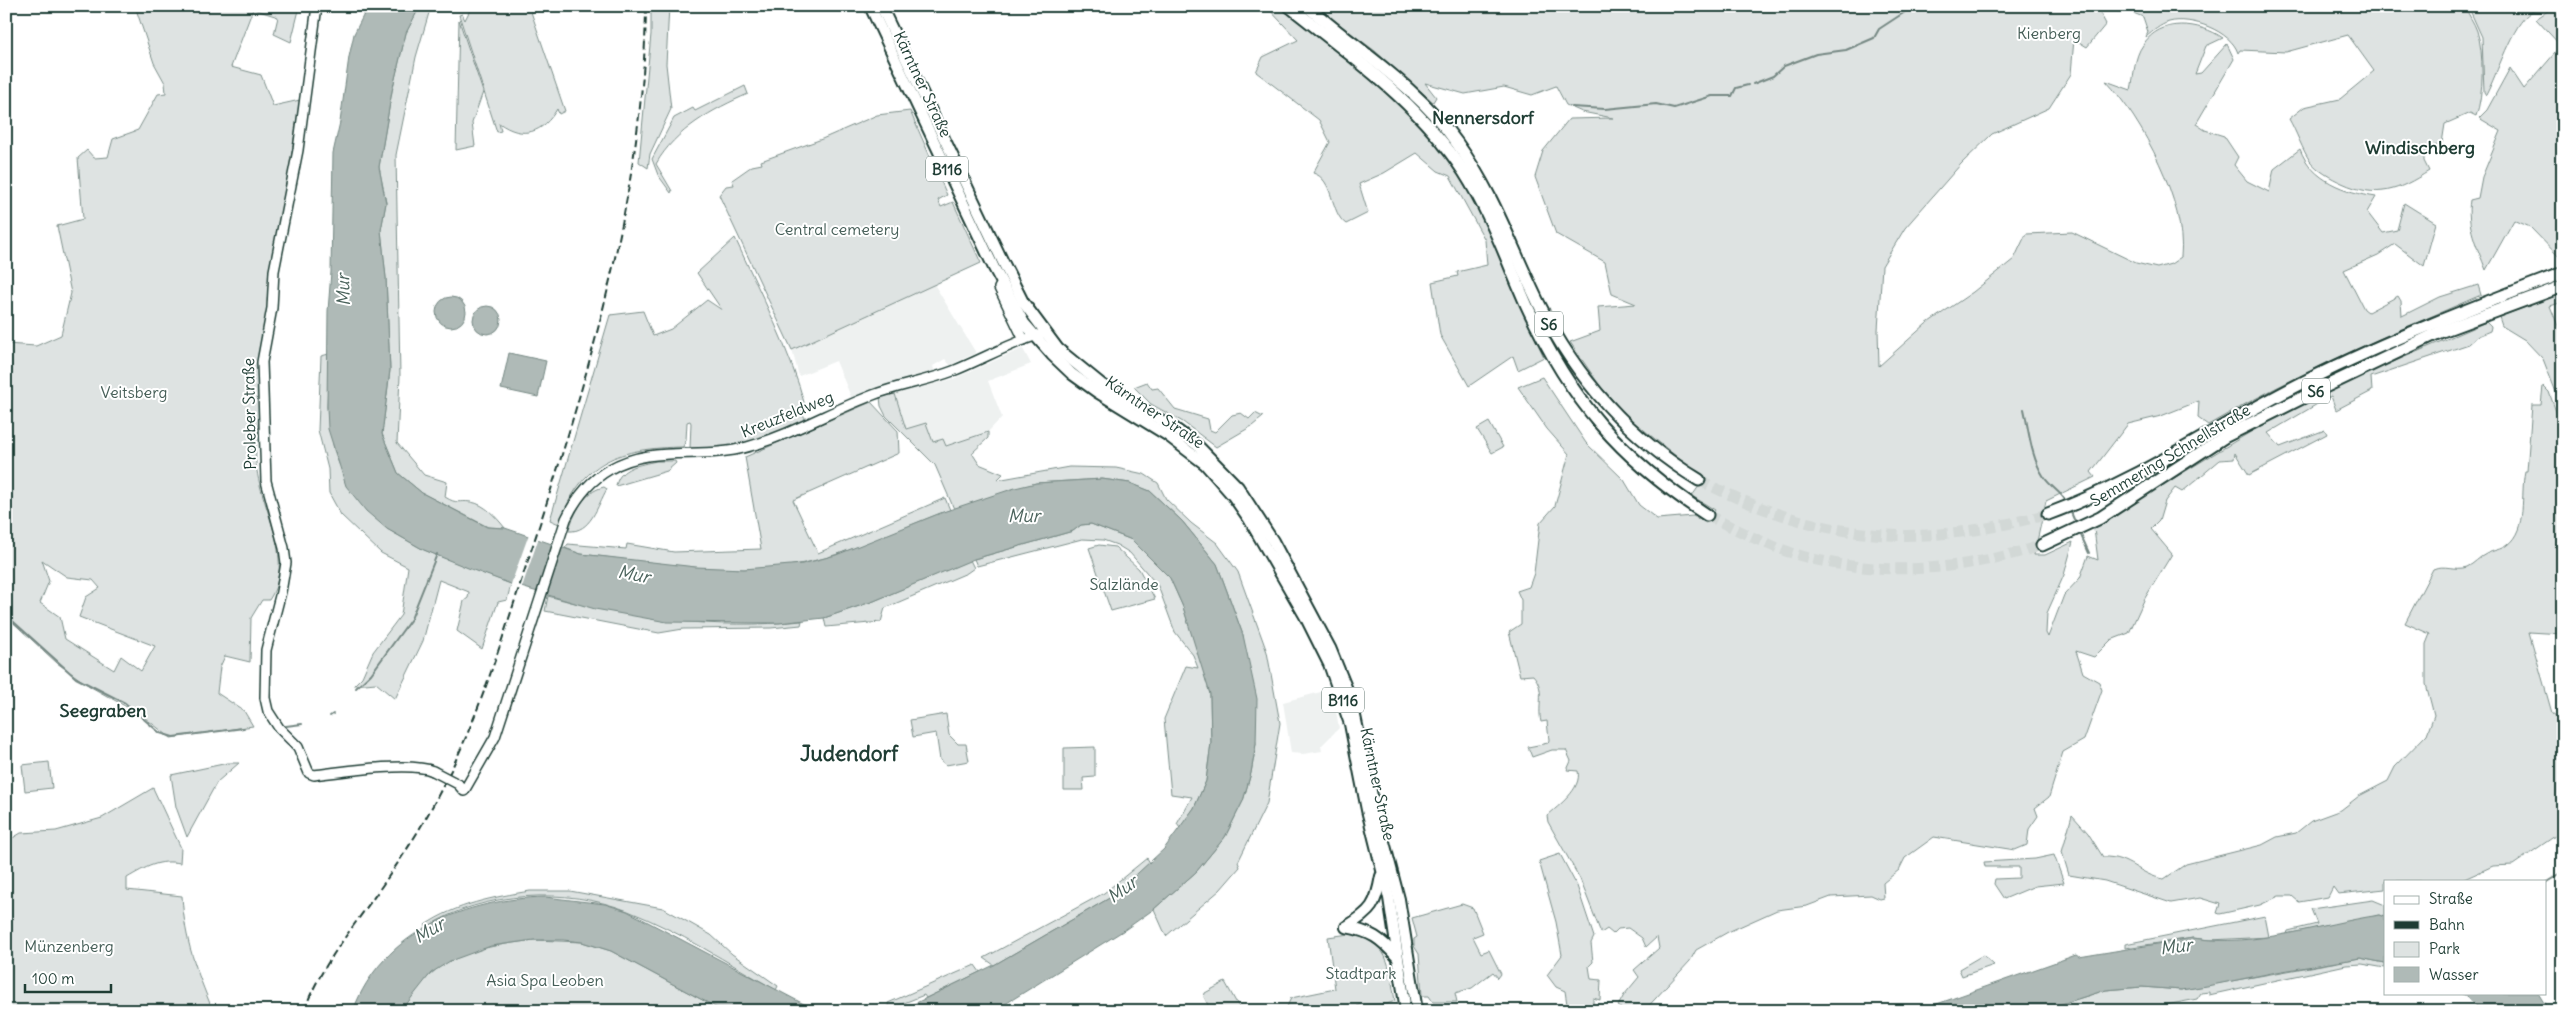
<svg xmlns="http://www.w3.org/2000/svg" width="2569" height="1017" viewBox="0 0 2569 1017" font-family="Delius,sans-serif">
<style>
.built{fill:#eef1f0}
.green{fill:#dee3e2;stroke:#7e908b;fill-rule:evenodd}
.water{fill:#afbab7;stroke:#758883}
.pier{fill:#fff}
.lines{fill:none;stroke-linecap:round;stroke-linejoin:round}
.stream{stroke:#758883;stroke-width:2}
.motorway-tunnel{stroke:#d2d8d6;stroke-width:11;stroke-dasharray:11 5.5;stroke-linecap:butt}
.secondary-casing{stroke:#1f3d34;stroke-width:12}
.primary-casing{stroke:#1f3d34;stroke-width:14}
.motorway-casing{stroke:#1f3d34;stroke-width:15}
.secondary{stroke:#fff;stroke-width:9}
.primary{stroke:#fff;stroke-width:10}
.motorway{stroke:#fff;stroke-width:11}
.rail{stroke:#1f3d34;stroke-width:2;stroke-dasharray:8 4;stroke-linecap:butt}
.secondary-bridge-casing{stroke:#1f3d34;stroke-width:12;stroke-linecap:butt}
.secondary-bridge{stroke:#fff;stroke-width:9}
.labels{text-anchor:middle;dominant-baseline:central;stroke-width:4;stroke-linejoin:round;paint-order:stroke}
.shield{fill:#fff;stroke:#627771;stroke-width:1}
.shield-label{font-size:15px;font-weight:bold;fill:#1f3d34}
.park-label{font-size:16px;fill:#455e57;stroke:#fff}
.street-label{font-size:16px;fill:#1f3d34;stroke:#fff}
.neighbourhood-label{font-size:18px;font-weight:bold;fill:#1f3d34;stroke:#fff}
.water-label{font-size:18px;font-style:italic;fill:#4a625b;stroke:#fff}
.district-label{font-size:21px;font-weight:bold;fill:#1f3d34;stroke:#fff}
</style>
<rect width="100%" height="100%" fill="#fff"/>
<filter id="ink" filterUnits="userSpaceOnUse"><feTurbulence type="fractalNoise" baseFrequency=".02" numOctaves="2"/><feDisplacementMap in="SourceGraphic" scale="10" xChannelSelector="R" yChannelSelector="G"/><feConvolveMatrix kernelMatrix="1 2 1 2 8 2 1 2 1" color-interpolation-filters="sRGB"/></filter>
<g filter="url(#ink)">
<!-- built -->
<g class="built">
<path d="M934,284L976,353L950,365L945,359L933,366L935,373L851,397L836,361L799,376L792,350Z"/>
<path d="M1021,349H1023L1031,364L988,381L1002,417L988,432L946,446L933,442L907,430L895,394L953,379Z"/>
<path d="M1332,689L1339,728L1321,746L1322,751L1303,754L1291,753L1283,702Z"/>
</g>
<!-- green -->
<g class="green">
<path d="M135,6H300L291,42L274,34L278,17L253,9L231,67L261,75L273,106L300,100L258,371C259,385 260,401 259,416C258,432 255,446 256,462C259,507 297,559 269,600H262L251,618L250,662L225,656L220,667L217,693L244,711L253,726L171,738L141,715L91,687L57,663L6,616V575H9L6,573V344L36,346L61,335L71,293L57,226L83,219L78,158L87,150L94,158L108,157L113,139L138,130L158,94L166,93L165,83L154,63ZM42,560L67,577L93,580L100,588L86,597L79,617L155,646L141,671L121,656L114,670L65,639L60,617L40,603L49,581Z"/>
<path d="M420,6H431L416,57L396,155L400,376L397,443L424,475L447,482L445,497C458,505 458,500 471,502C485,504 497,518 505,528L488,527L422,493L398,473L382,434L390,370L386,278L381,230L386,203L379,167L392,91L406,33Z"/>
<path d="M472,6H529L565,111L559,114L557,109C543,133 523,140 499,123L501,131L497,132L459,15L462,14L465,20Z"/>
<path d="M651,6H669L666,64L671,109L650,154L648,168L639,162L651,34Z"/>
<path d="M1266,6H1279C1340,57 1409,101 1455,168C1492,222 1515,297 1544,357L1518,370L1513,356L1469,386L1440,335L1432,282L1458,276L1457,272L1487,265L1485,240L1450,176L1438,171L1417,153L1384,173L1359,184L1368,213L1346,224C1330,213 1334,179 1313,173L1330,142L1319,120L1256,72L1263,57L1298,40Z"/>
<path d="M1315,6H2465C2468,15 2474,22 2477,31C2484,52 2484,95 2476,116L2470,113L2445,124L2442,143L2431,148L2424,154V161L2429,171C2398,191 2377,199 2342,183C2331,178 2318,171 2310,161C2303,151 2296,131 2289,119L2304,107L2340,99L2374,71L2348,35L2286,52L2240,50L2238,53C2231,31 2191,16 2169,22C2160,25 2153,31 2146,37L2148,32L2143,17L2131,12L2099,11L2106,24L2087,47L2074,39L2071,74L2049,108L1992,134L1961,164L1905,228L1882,266L1878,330L1879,366L1926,324L1973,292L2014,259L2026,234L2072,232L2136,263L2157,268L2171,264L2181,257C2187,204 2142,119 2106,81L2131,90C2134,76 2134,57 2143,45C2160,17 2200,22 2223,38L2206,46L2195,74L2201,73L2227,44L2234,59L2196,124L2205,130L2224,136L2238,157L2234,165L2247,181L2269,192L2274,169L2300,149C2312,181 2345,192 2376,197L2367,212L2383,233L2397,230L2404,203L2436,223L2424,266L2395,244L2378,255L2344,270L2364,309L2368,312L2398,296L2401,301L2402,316L2440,297L2478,285L2481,295C2388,335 2295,374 2208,425L2198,418L2199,401L2161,416L2128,424L2091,472L2095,477L2046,501L2034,555H2045L2073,542L2064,575L2047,613L2046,633L2048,637L2064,595L2080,578L2088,556L2098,560L2094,529L2106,519L2282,413L2328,390L2486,322L2491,327L2490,331L2478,336L2469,344L2371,377L2372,391L2336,410L2331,396L2268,433L2280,447L2325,430L2327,434L2249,475L2235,453L2234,459L2220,460L2182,492L2175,488L2165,501L2159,521L2151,529L2172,554L2145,598L2129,633L2111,640L2094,657L2076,651L2083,673L2099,682L2102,690L2084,740L2063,752L2049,797L2035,808L2038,816L2029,829L2027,845L2015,850L1934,837L1905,858L1899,870L1883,883L1884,898L1880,899L1871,895L1831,897L1807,906L1777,910L1728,932L1696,950L1690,961L1644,1011H1620L1621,1008L1618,1006L1624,995L1639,977L1634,970L1659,948L1657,937L1646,947L1642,938L1628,928L1618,929L1613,934L1607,929L1601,933L1580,879L1548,822L1547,816C1559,805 1582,789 1578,771L1567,770L1571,761L1566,750H1552L1532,757L1528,747L1548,743L1549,740L1547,721L1541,722C1537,704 1546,690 1533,675L1520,676L1509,632L1521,624V600L1517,591L1529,587L1534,573L1540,523L1555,506L1569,454L1547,429L1518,387L1542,377L1586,443L1624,480L1639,505L1657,519L1693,516L1706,523L1715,510L1692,496L1704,479L1628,417L1600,386L1570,342L1600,331L1598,307L1636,304L1612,294L1605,262L1556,234L1535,177L1543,151L1569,119L1613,118L1582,112L1566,105L1556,86L1532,95L1504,87L1465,94L1425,83L1436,97L1433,102L1375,51Z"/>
<path d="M2468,6H2546C2541,9 2535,10 2531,12C2512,24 2497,75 2486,95L2484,92L2482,37Z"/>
<path d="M2555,6H2563V261L2530,227L2514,220L2486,270C2477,247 2466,225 2470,200L2478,198L2482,177L2501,131L2479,118L2487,110L2510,68L2524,89L2561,46L2536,19Z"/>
<path d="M459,20L483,92L472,123L475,146L456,150Z"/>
<path d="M745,86L748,94C713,109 675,130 656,164L672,191L671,193L658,175L652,159L674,118L693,108L695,111Z"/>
<path d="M910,111L947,195L938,200L941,207L953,202L981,263L792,350L719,195L726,186L734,185L732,180L752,166L762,164L761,161L822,139L877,115Z"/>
<path d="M735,238C761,295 790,349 806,409L803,415L806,419C773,442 732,446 693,450L690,448L691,423L690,421L687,422L686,440L683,447C619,448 582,460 559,524L550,520L610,315L643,311L653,336L671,329L707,300L722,310L697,273Z"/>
<path d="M2563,293V302L2550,306L2563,338V410L2543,359L2525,340L2502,326L2499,317Z"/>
<path d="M329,354L327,407L334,450L339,464L387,529L424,550L511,584L507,600L498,602L482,649L457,631L464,601L468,598L469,592L439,580L423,641L395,699L376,683L354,685L362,677L373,652L401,615L408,567L381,553L341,515L329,493L328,469L318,430L321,356Z"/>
<path d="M1147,382L1152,389L1158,388L1175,409L1208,419L1210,430L1215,432L1232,415L1241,413L1249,419L1255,413L1263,417L1252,426L1216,447L1183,422L1151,404L1134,387Z"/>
<path d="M2543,386L2549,392L2559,420L2563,422V634L2529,632L2552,713L2563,721V835L2555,836L2513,865L2493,866L2460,881H2385V889L2338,894L2333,887L2328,897L2299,902L2292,896H2279L2260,905L2220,914L2217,913L2220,904L2200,898L2171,903L2105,881L2069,875L2062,852L2072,815L2088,833L2103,857C2129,856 2139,875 2164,879L2186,864L2262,845L2277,837L2296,833L2311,821L2341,810L2359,796L2388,781L2395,767L2427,734L2434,715L2426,684V644L2430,634L2405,623L2433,569C2444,564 2456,571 2467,567C2474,564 2479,557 2486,554C2493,550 2501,550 2507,545C2528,529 2520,494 2525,471H2527L2532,405H2541Z"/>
<path d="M895,394L906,429L926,423L933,442L943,439L946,446L988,432V438L972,453L979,464L1003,474L997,480L1069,467L1116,468L1144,474L1158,483L1166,499L1191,523L1217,543L1238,572L1267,652L1280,723L1267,803L1238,862L1240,867L1220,890L1166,936L1154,909L1196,872L1225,837L1243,801L1251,773L1256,744L1243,635L1217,564L1182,521L1150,491L1130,483L1102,479L1036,483L954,509L935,465L886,416L881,406L880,397Z"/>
<path d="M871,402L898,431L899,453L793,500L818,553L945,498L950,510C901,527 855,553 804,563C736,578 650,562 581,554L565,548L568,544L626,549L627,544L674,552L761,549L745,457Z"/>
<path d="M1489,422L1503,447L1492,453L1477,429Z"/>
<path d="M656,461H675L676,463L667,471L616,486C619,467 640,465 656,461Z"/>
<path d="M604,487L607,489C597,506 591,533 568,531C575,513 584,491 604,487Z"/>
<path d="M1091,524L1132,540L1170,578L1183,607L1201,661L1210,694L1211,743L1206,781L1194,808L1180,828L1177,824L1192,797L1171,794L1164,719L1186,666L1198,668L1193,655L1175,632L1158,586L1130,553L1117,545L1103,540L1082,539L977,566L974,559L1073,531L1081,525Z"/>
<path d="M1099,545L1115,547L1139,569L1155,599L1111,611L1089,548Z"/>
<path d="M970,560L974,568L967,573L885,608L881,622L826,627L824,618L874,601Z"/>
<path d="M548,596C632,619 715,630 802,621L801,625L771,628L683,629L659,633L545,611Z"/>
<path d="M946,714L949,735L958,744H966L969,761L946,765L940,760L936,733L913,737L910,720Z"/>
<path d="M1095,747V777L1083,778L1084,790H1064V748Z"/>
<path d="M49,762L52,788L25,791L22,765Z"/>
<path d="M228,763H239L217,782L187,837L176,807L171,775Z"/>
<path d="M153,788L181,848L180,863C159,859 146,867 127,878V890L182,896C185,943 196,969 213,1011H6V842L21,833L56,831L102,818Z"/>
<path d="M1560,854L1577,886L1594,937L1591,943L1593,962L1589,966L1591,979L1601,980L1600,1000L1593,998V1011H1568L1565,991L1556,987L1547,975L1562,955L1556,922L1539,861Z"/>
<path d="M2054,855L2064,883L2035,886L2004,899L1994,884L1995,879L2019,878V867H1985L1984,862L2035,859Z"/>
<path d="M1147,858L1150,863L1113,896L994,965L984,958L1104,893Z"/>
<path d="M530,891H570L663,908L711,935L732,954L778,986L776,990C728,963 679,931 628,911C567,887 483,891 427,927L425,925C456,904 494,897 530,891Z"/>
<path d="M2373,900L2385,905V917L2380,915L2287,934L2288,931L2317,924L2311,909Z"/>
<path d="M1462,904L1473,908L1483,933L1473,937L1481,953L1489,950L1501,974L1498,978L1493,972L1472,988L1455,993L1457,1002H1433L1429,996H1422L1419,954L1414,946V939L1417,937L1412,918Z"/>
<path d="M2265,916L2269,937L2210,940L2193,938L2125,948V944Z"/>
<path d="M1349,934C1390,940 1389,966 1395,1001L1387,1004L1358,1005V1011H1285L1291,998L1335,989L1328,937Z"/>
<path d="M534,940L582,942L611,951L723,1011H401C410,998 419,985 430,975C457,949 499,945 534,940Z"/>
<path d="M1983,955L1994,965L1962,976L1959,969Z"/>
<path d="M2360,958L2385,963V968L2362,964L2346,965L2209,995V992L2201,993L2197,999L2135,1011H2048L2052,1007L2106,990L2142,987L2181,990Z"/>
<path d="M975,965L980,972L926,998L924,995L889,1009L888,1003Z"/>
<path d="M1225,982L1241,1011H1211L1204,997L1205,993Z"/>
</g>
<!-- water -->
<g class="water">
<path d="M368,6H420L406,33L392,91L379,167L386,203L381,230L386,278L390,370L382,434L398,473L422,493L487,527L505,528L581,554L696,567L744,569L802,564L836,555L943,512L1015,488L1036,483L1102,479L1130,483L1150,491L1182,521L1217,564L1243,635L1257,699L1256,744L1251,773L1243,801L1225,837L1196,872L1154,909L1126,929L994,1011H891L916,1003L994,965L1113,896L1164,849L1194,808L1206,781L1211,743L1210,694L1183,607L1170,578L1132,540L1091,524L1081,525L1073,531L974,559L874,601L824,618L779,623H750L667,622L595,609L511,584L473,570L424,550L387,529L366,511L346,486L328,429L327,407L328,311L331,272L333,153L340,122L349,57L354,34Z"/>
<circle cx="451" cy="312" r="15"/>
<circle cx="487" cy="320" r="14"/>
<path d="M509,353L546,361L538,397L501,389Z"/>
<path d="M545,897L605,904L627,911L817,1011H723L611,951L582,942L563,940H534L491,946L450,961L431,973L401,1011H353C382,931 467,899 545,897Z"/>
<path d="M2380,915L2385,917V963L2360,958L2277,972L2207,986L2181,990L2142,987L2106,990L2052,1007L2048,1011H1917L2076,955L2079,957L2193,938C2257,948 2318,924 2380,915Z"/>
<path d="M2461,993H2538L2549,1011H2483Z"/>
</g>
<!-- pier -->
<path class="pier" d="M529,534L539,537L521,590L510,587Z"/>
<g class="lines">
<!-- stream -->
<g class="stream">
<path d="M1753,84L1773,76L1784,66L1816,54L1846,50L1874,38L1879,29L1908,10L1909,6"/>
<path d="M1572,107L1605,109L1656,104L1674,108L1712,96H1732L1736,88L1748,85"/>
<path d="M2024,409C2029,431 2031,458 2044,477C2051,488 2062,492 2067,503"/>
<path d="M2070,510L2076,524"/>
<path d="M2080,533L2089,553"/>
<path d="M6,615L76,678L125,703L160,733L173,737L244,728"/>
<path d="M356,688L371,674L411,619L437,554"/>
<path d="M330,716L333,714"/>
<path d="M286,726L302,724"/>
<path d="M2545,883L2563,872"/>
</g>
<!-- motorway-tunnel -->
<g class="motorway-tunnel">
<path d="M1699,480C1821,542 1916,550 2048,514"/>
<path d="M1707,515C1740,531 1773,549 1809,558C1885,577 1968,570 2042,545"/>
</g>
<defs>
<g id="secondary">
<path d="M317,6L298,150L274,271L272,308L262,362L266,481L284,548L286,563L281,592L266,650L265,698L268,711L279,728L298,747L309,773L314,775C339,772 411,761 433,771"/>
<path d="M1002,283L999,288L1024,340"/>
<path d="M458,784L464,791L495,737L566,519C576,498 589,481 610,469C652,444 702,460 747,447C791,435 831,411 873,395C899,385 927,381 953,371C983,359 1010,343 1041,334"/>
</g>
<g id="primary">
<path d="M870,6L994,268L1024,323L1052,355L1072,374L1097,392L1167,435L1205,464L1233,496L1249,519L1305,616L1329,664L1350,724L1367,810L1389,898L1406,1011"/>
<path d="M881,6L1002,260L1023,302L1058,349L1101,384L1174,428L1197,445L1238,487L1273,541L1330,648L1352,702L1372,796L1399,899L1417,1011"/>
<path d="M1346,927C1372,911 1376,905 1381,876"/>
<path d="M1346,927C1372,932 1380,938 1397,957"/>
</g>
<g id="motorway">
<path d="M1289,6C1353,57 1419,103 1464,172C1491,214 1507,261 1527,306C1570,400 1621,459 1707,515"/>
<path d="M1307,6C1358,51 1417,86 1457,143C1495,196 1511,247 1539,304C1576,378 1628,437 1699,480"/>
<path d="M2048,514C2139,481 2221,423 2308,380C2390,339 2476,306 2563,273"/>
<path d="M2042,545L2100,518L2226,436L2314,392L2442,331L2563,286"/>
</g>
</defs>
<!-- secondary casing -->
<use href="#secondary" class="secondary-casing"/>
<!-- primary casing -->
<use href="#primary" class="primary-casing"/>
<!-- motorway casing -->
<use href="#motorway" class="motorway-casing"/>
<!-- secondary -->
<use href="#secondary" class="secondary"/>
<!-- primary -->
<use href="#primary" class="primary"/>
<!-- motorway -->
<use href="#motorway" class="motorway"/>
<!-- rail -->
<path class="rail" d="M304,1011C321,964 356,924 384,883C406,852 426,820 443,786C481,713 504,632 530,554C588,378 644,193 646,6"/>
<defs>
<path id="secondary-bridge" d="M433,771L458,784"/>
</defs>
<!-- secondary-bridge casing -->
<use href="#secondary-bridge" class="secondary-bridge-casing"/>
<!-- secondary-bridge -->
<use href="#secondary-bridge" class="secondary-bridge"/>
</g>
</g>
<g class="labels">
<!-- shield labels -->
<g class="shield">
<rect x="926" y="156.5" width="42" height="25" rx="4"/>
<rect x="1535" y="311.5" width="28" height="25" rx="4"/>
<rect x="2302" y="378.5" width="28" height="25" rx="4"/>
<rect x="1322" y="687.5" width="42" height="25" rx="4"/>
</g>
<g class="shield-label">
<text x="947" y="169">B116</text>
<text x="1549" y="324">S6</text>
<text x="2316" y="391">S6</text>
<text x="1343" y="700">B116</text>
</g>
<!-- park labels -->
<g class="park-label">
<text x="2049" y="33">Kienberg</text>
<text x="837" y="229">Central cemetery</text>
<text x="134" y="392">Veitsberg</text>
<text x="1124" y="584">Salzlände</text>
<text x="69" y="946">Münzenberg</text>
<text x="1361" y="973">Stadtpark</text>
<text x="545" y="980">Asia Spa Leoben</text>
</g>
<!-- street labels -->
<g class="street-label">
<text transform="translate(923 84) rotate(65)">Kärntner Straße</text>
<text transform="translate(1155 412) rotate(34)">Kärntner Straße</text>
<text transform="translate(249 414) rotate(-91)">Proleber Straße</text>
<text transform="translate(787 414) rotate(-22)">Kreuzfeldweg</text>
<text transform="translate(2170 455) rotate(-31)">Semmering Schnellstraße</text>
<text transform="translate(1378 784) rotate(78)">Kärntner Straße</text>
</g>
<!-- neighbourhood labels -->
<g class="neighbourhood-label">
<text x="1483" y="117">Nennersdorf</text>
<text x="2420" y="147">Windischberg</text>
<text x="103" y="710">Seegraben</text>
</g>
<!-- water labels -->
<g class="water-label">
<text transform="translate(343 290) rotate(-92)">Mur</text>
<text x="1024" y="515">Mur</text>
<text transform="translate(634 574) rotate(11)">Mur</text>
<text transform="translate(1122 889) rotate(-36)">Mur</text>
<text transform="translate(429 930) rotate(-30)">Mur</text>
<text transform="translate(2176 946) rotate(-7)">Mur</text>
</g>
<!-- district labels -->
<g class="district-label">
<text x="849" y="753">Judendorf</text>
</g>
</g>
<!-- margin -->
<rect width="2569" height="1017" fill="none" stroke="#fff" stroke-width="25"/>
<rect x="12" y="12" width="2544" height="992" fill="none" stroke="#1f3d34" stroke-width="2" filter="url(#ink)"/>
<!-- legend -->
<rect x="2384" y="880" width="162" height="115" fill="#ffffff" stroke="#a5b1ae"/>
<rect x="2394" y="896" width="25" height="8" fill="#ffffff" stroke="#a5b1ae"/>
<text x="2429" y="904" font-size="15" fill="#1f3d34">Straße</text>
<rect x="2394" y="921" width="25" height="8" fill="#1f3d34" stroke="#a5b1ae"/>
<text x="2429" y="930" font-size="15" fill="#1f3d34">Bahn</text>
<rect x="2394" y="942" width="25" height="15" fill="#dee3e2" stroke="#a5b1ae"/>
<text x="2429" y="954" font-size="15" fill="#1f3d34">Park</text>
<rect x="2394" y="967" width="25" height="15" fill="#afbab7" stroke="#a5b1ae"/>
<text x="2429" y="980" font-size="15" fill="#1f3d34">Wasser</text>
<!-- scale -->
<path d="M25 984v8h86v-8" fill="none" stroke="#1f3d34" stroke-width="2.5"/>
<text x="32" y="984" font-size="15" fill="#1f3d34" stroke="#ffffff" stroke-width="4" paint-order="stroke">100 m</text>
</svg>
